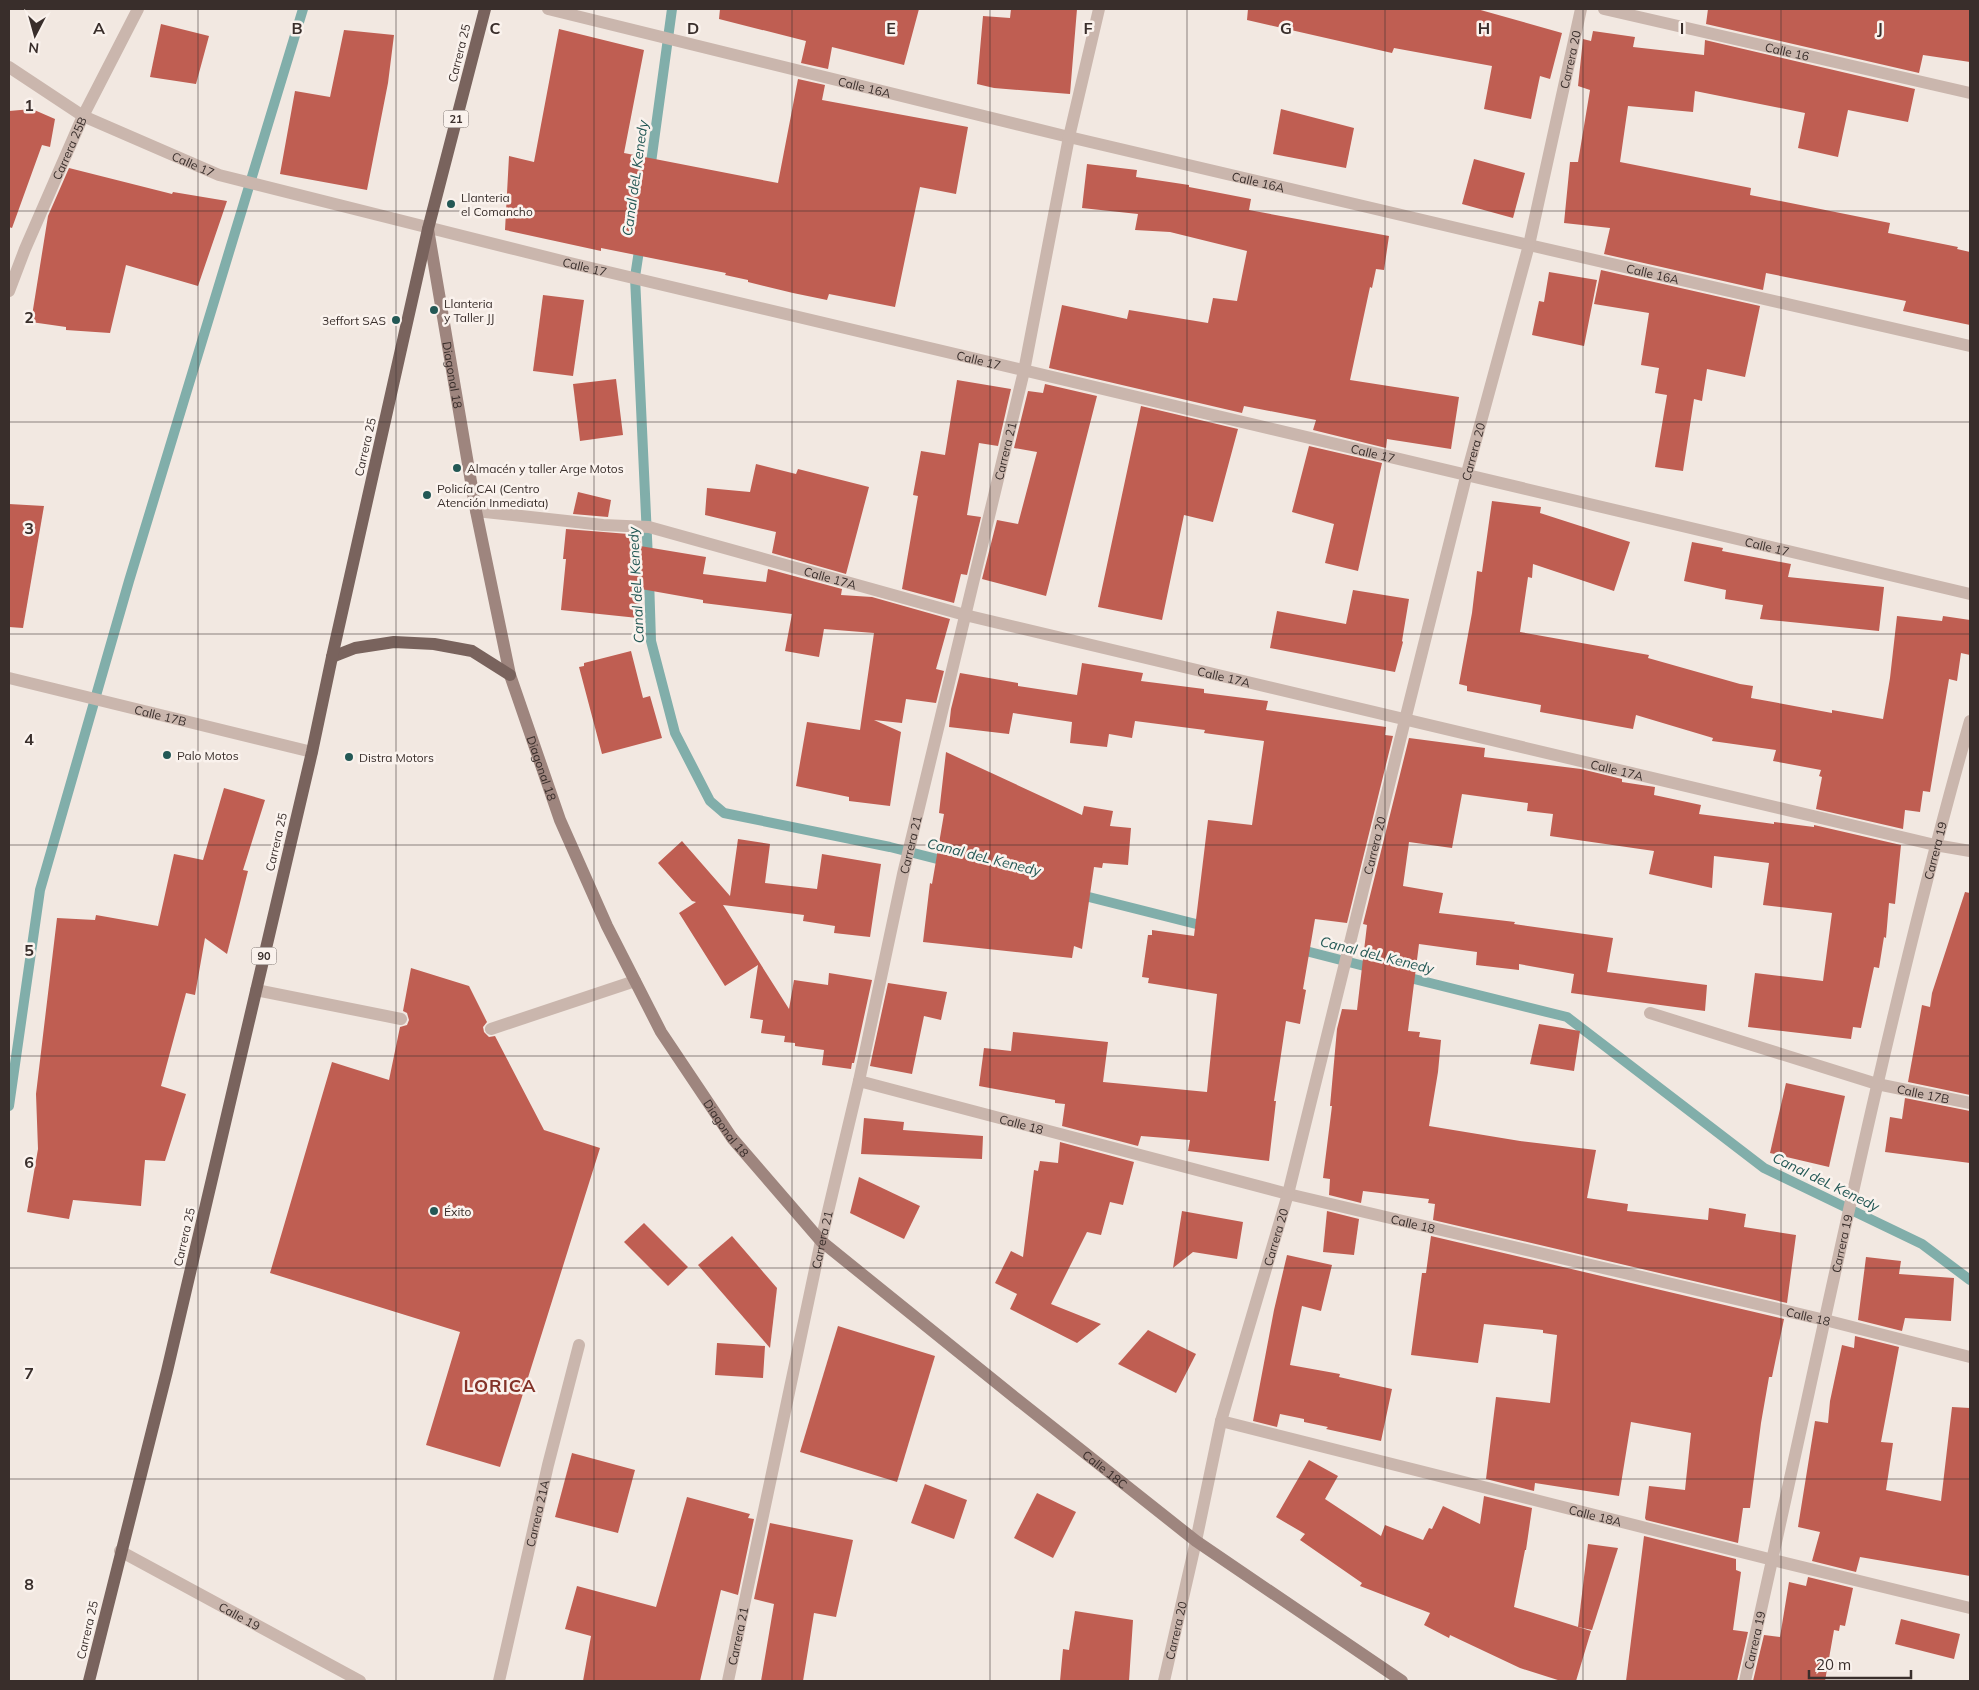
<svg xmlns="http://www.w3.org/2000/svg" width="1979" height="1690" viewBox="0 0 1979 1690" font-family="Mulish,sans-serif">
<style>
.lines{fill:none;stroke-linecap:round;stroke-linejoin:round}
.stream{stroke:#81aeaa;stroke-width:10}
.building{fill:#bf5e52}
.lane{stroke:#cab6ad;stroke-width:12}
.street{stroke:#cab6ad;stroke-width:12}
.secondary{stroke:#9e857e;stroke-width:12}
.primary{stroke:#79635d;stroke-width:12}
.grid{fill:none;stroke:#392e2b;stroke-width:1;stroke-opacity:0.55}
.poi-dot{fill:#235855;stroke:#faf2ed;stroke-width:2}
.labels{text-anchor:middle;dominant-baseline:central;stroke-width:5;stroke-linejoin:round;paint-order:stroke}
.shield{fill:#faf2ed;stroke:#736965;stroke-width:1}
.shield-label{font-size:11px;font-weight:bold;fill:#392e2b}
.street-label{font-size:12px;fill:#392e2b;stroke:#faf2ed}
.poi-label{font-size:12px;fill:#392e2b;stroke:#faf2ed;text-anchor:start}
.water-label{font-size:14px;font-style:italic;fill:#235855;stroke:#faf2ed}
.district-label{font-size:18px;font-weight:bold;letter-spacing:1px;fill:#833329;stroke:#faf2ed}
.grid-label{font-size:16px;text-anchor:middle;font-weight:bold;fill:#392e2b;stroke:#faf2ed;stroke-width:5;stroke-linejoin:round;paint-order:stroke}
</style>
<rect width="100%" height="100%" fill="#f2e8e1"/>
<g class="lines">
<!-- stream -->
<g class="stream">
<path d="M650,170L672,9"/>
<path d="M640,244L635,277L648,559"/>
<path d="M649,578L651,641L675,733L710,801L724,813L890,847L949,862"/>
<path d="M1077,894L1208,927"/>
<path d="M1298,949L1376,969"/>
<path d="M1402,976L1567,1017L1764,1168L1922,1244L1970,1280"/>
<path d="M9,1106L40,890L129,581L303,9"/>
</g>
</g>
<!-- building -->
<g class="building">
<path d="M720,9H919L904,65L832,47L828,69L801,63L806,41L719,19Z"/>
<path d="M1011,9H1077L1070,94L994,88L977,84L983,16L1010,18Z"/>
<path d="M1248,9H1477L1562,33L1550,79L1540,76L1531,119L1484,109L1492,66L1394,48L1392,53L1247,20Z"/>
<path d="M1708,9H1970V62L1923,55L1919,73L1706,24Z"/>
<path d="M161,24L209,36L196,84L150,77Z"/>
<path d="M559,29L644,50L624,153L778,183L798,79L825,85L822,100L968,127L956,194L920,187L895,307L829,294L827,300L793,293L748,282V280L725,275L726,273L601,248V251L505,230L509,156L534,162Z"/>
<path d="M344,30L394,35L388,83L367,190L280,174L295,91L330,97Z"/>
<path d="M1593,31L1635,37L1633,47L1704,55L1705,40L1915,89L1908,122L1848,110L1838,157L1798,148L1805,113L1695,91L1693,112L1628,106L1620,162L1751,188L1750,195L1890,223L1888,233L1958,247L1957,249L1970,252V325L1903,311L1906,301L1766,273L1763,290L1604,254L1610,228L1564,223L1570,162H1578L1590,90L1578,86L1583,39L1591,41Z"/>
<path d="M32,109L55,119L50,147L42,145L12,228L9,227V111Z"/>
<path d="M1281,109L1354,128L1346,168L1273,154Z"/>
<path d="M1474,159L1525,173L1513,218L1462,204Z"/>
<path d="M1087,164L1137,170L1136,177L1189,185V187L1251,199L1249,210L1389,236L1384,270L1376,269L1372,288L1370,287L1350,380L1459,397L1451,449L1387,439L1386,448L1313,430L1316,420L1244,406L1242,413L1049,368L1062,305L1127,319L1129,310L1208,323L1213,298L1237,301L1247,251L1170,232L1135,230L1138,214L1082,208Z"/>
<path d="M69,168L172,194L173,192L227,201L198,286L126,265L110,333L66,330V327L31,322L48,216Z"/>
<path d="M1601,270L1760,306L1745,377L1707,369L1702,401L1694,399L1683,471L1655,467L1667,395L1655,393L1659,368L1641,365L1649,313L1594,304Z"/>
<path d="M1549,272L1597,280L1584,346L1532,335L1539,301L1544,302Z"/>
<path d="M543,295L584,300L573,376L533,371Z"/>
<path d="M616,379L623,435L580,441L573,384Z"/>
<path d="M957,380L1011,389L998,446L979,443L967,515L981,517L967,575L961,574L954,603L902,589L918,496L913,495L921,451L945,455Z"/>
<path d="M1045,384L1097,396L1046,596L982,579L997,520L1018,524L1037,452L1014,448L1028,391L1043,393Z"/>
<path d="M1141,406L1238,429L1213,522L1184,515L1162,620L1098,607Z"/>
<path d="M1309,446L1382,463L1358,571L1325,563L1334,524L1292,512Z"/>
<path d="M756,464L796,474L798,469L869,487L846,574L772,553L776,532L705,515L707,488L750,492Z"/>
<path d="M578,492L611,500L608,517L573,514Z"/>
<path d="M1492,501L1541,507L1540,513L1630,542L1614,591L1533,564L1532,578L1528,577L1520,632L1649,655L1648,658L1740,684L1753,686L1751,698L1832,713V710L1883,719L1890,678L1897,616L1942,621L1943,616L1970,620V655L1961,653L1957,681L1949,679L1930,792L1923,791L1920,812L1905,810L1903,829L1816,809L1822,777L1819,776L1821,770L1773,761L1776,750L1712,741L1713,738L1636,715L1633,729L1540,712L1541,705L1467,691V686L1459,684L1472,613L1477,571L1482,572Z"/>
<path d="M9,504L44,506L23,628L9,627Z"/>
<path d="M566,529L641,535L640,546L706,557L703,574L766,582L768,569L842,589L841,595L872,597L950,619L936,669L944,671L936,703L906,699L902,723L874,720L901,732L890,806L849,801V797L796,786L807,722L860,730L874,633L824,629L819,657L785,651L792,614L703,603V600L641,589L638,618L561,610L566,559H563Z"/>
<path d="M1692,542L1723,548L1722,551L1791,564L1788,577L1884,587L1879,631L1760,619L1763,605L1725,599L1726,590L1684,581Z"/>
<path d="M1353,590L1409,599L1402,641L1403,642L1395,672L1270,648L1277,611L1346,624Z"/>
<path d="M631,651L643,698L650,696L662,738L602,754L579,667L584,666V663Z"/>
<path d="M1082,663L1143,673L1141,681L1204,689V693L1268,701L1266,710L1386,727L1385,735L1393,736L1347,923L1315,919L1303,989L1306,990L1300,1024L1286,1021L1274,1101H1276L1269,1161L1188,1151L1190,1140L1141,1136L1138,1146L1062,1126L1065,1104L1055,1103V1100L979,1086L984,1048L1011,1051L1013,1032L1108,1042L1103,1082L1207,1092L1217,994L1148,983L1149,978L1142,977L1148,935H1152V930L1194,936L1208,820L1252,825L1264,741L1204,733L1205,730L1135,721L1132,738L1109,734L1107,747L1070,743L1072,722L1013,713L1009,734L949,727L951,709L960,673L1018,683V686L1077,695Z"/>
<path d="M1409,738L1485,748L1484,757L1581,769L1622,779V782L1655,787L1654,795L1701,805L1699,814L1774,824V822L1814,827V825L1901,845L1895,904L1889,903L1886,938L1884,937L1879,968L1874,967L1861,1028L1853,1027L1851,1039L1748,1027L1755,973L1823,981L1832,913L1763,905L1769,863L1714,856L1712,888L1649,874L1654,851L1550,836L1553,814L1527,811L1528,803L1462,794L1452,848L1409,842L1403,886L1443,893L1439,913L1515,922L1514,924L1613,938L1607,972L1707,985L1705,1011L1571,993L1574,974L1519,964V970L1476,965L1477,952L1419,944L1408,1031L1420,1032L1419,1037L1441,1040L1438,1072L1429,1126L1520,1141L1596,1150L1587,1198L1628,1204L1627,1211L1708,1220L1709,1208L1746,1214L1744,1227L1796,1235L1787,1303L1433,1220L1435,1204L1428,1203L1429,1199L1363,1191L1361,1203L1329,1195L1330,1179L1323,1178L1332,1106H1330L1337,1029L1342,1009L1357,1010L1367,925L1363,924Z"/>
<path d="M946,752L1082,815L1084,806L1113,811L1110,826L1131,828L1128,865L1103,863L1102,868L1094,867L1082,949L1074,946L1072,958L923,942L930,883L932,884L944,814L939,813Z"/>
<path d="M224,788L265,800L243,870L248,871L227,954L205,938L195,995L186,993L161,1086L186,1094L165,1161L145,1160L141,1206L73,1200L69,1219L27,1212L38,1149L36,1094L57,918L95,920L96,915L158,926L174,854L203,860Z"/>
<path d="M738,839L770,844L765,883L817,889L822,854L881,864L870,937L834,933L835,926L803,921L804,915L723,905L789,1009L794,980L828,985L829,973L872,980L854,1063H852L851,1069L822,1065L824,1050L795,1046V1043L784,1042L785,1036L761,1033L763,1020L750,1018L758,965L725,986L679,913L696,902L692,901L658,863L682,841L730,896Z"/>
<path d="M1965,892L1970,893V1095L1908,1082L1922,1005L1930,1007L1932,993Z"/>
<path d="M411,968L469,986L487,1022L483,1027L484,1032L489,1037L495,1036L544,1130L600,1148L500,1467L426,1445L460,1332L270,1273L332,1062L389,1080L400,1027L407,1025L409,1020L407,1013L403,1011Z"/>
<path d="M888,983L947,992L941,1020L924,1016L912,1074L870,1066Z"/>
<path d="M1539,1024L1580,1031L1574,1071L1530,1064Z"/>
<path d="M1786,1083L1845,1096L1829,1167L1770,1153Z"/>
<path d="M1905,1098L1970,1111V1163L1885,1152L1890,1117L1902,1119Z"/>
<path d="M864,1118L904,1122L903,1130L983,1136L982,1159L861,1154Z"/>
<path d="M1060,1142L1134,1162L1123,1205L1110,1202L1101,1235L1087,1232L1051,1304L1101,1324L1077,1343L1010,1309L1017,1294L995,1283L1011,1251L1023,1257L1034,1170L1038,1171L1040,1161L1058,1163Z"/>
<path d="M859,1177L920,1206L904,1239L850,1213Z"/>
<path d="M1182,1211L1243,1222L1237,1259L1193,1252L1173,1268Z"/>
<path d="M1327,1211L1359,1219L1354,1255L1323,1252Z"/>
<path d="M644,1223L688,1267L668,1286L624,1242Z"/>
<path d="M732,1236L777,1288L770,1348L698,1265Z"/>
<path d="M1431,1236L1784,1319L1772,1377H1769L1761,1423L1750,1508H1743L1738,1543L1646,1520L1645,1518L1649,1486L1685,1490L1691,1433L1631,1422L1619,1496L1535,1483L1534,1491L1486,1479L1496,1397L1550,1403L1557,1335L1543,1333V1330L1484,1324L1478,1363L1411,1355L1422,1273H1426Z"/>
<path d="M1287,1255L1332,1265L1321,1311L1302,1306L1290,1365L1340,1374L1339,1377L1392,1389L1381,1441L1326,1429L1328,1427L1304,1422V1419L1280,1414L1277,1427L1253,1421L1274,1310Z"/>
<path d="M1866,1257L1901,1261L1899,1274L1954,1278L1951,1321L1905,1318L1902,1331L1858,1320Z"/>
<path d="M838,1326L935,1356L897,1482L800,1452Z"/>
<path d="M1148,1330L1196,1354L1176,1393L1118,1364Z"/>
<path d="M1855,1336L1899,1347L1881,1442L1893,1443L1886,1490L1941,1501L1952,1407L1970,1408V1576L1860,1557L1856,1572L1812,1561L1820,1532L1798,1527L1815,1421L1828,1423L1830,1401L1842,1345L1854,1348Z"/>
<path d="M717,1343L765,1346L763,1378L715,1375Z"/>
<path d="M572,1453L635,1470L618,1533L555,1517Z"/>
<path d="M1309,1460L1338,1476L1325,1499L1381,1536L1385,1525L1423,1540L1429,1528L1432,1529L1443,1506L1480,1524L1484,1496L1532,1508L1526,1550H1525L1514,1607L1591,1631L1576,1681H1561L1520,1668L1450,1635L1449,1638L1424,1625L1430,1613L1360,1586L1362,1583L1300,1540L1305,1534L1276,1517Z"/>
<path d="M925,1484L967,1500L954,1539L911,1523Z"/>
<path d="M1037,1493L1076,1512L1053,1558L1014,1538Z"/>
<path d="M687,1497L750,1514L748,1518L754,1519L738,1595L721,1590L700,1681H583L591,1636L565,1629L577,1586L656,1607Z"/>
<path d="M770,1523L853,1540L836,1617L814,1613L803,1681H761L774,1604L754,1599Z"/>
<path d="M1644,1536L1736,1559V1570L1741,1572L1733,1630L1748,1632L1737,1681H1626Z"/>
<path d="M1588,1544L1618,1548L1592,1630L1578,1627Z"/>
<path d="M1808,1577L1853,1588L1845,1626L1840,1625L1839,1631L1834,1630L1825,1681H1753L1764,1635L1780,1637L1789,1582L1806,1586Z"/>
<path d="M1075,1611L1133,1620L1129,1681H1060L1063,1649L1069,1650Z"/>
<path d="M1901,1619L1960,1634L1954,1659L1895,1644Z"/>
</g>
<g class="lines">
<!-- lane -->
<g class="lane">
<path d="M256,990L401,1019"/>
<path d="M491,1029L635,981"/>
</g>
<!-- street -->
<g class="street">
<path id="s1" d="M548,9L1069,137L1529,245L1970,346"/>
<path id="s2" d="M1604,9L1970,93"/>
<path id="s3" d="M9,67L83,116L219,175L570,263L1970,594"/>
<path id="s4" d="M9,291L25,249L83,116L138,9"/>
<path id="s5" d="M476,511L603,525L649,527L965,615L1935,845L1970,851"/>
<path id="s6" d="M9,678L312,752"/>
<path id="s7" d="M1650,1013L1877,1084L1970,1103"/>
<path id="s8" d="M859,1081L1288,1194L1825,1320L1970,1357"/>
<path id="s9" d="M1221,1421L1773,1560L1970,1608"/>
<path id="s10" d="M120,1551L360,1681"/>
<path id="s11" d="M499,1681L548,1465L579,1345"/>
<path id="s12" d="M728,1681L821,1241L859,1081L903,874L1024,371L1069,137L1099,9"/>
<path id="s13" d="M1164,1681L1196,1541L1221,1421L1288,1194L1405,720L1467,473L1529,245L1581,9"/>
<path id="s14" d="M1745,1681C1818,1361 1880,1038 1970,721"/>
</g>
<!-- secondary -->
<path class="secondary" id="s15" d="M428,229L476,511L510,675L560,820L607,926L661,1032L732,1138L821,1241L1018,1400L1196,1541L1402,1681"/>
<!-- primary -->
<g class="primary">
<path d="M332,657L355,648L394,642L434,644L472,651L510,675"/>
<path d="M89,1681L167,1371L312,752L332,657L428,229L485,9"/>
</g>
</g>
<!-- grid -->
<path class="grid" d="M198,9V1681M396,9V1681M594,9V1681M792,9V1681M990,9V1681M1187,9V1681M1385,9V1681M1583,9V1681M1781,9V1681M9,211H1970M9,422H1970M9,634H1970M9,845H1970M9,1056H1970M9,1268H1970M9,1479H1970"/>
<!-- markers -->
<g class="poi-dot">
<circle cx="451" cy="204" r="5"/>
<circle cx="434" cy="310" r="5"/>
<circle cx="396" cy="320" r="5"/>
<circle cx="457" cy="468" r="5"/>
<circle cx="427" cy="495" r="5"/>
<circle cx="167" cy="755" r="5"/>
<circle cx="349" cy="757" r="5"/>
<circle cx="434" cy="1211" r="5"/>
</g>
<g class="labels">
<!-- shield labels -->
<g class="shield">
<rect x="443.5" y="110.5" width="25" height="17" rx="4"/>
<rect x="251.5" y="947.5" width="25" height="17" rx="4"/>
</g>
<g class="shield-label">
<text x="456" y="119">21</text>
<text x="264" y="956">90</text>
</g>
<!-- street labels -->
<g class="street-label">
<text stroke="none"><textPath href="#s2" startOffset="188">Calle 16</textPath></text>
<text transform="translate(459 53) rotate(-76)">Carrera 25</text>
<text stroke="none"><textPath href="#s13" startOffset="1672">Carrera 20</textPath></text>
<text stroke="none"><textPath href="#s1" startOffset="326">Calle 16A</textPath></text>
<text stroke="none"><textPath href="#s4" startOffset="155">Carrera 25B</textPath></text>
<text stroke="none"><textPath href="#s3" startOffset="209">Calle 17</textPath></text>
<text stroke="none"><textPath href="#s1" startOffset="731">Calle 16A</textPath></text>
<text stroke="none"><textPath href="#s3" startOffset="614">Calle 17</textPath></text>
<text stroke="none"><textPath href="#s1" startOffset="1136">Calle 16A</textPath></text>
<text stroke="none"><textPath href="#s3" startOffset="1019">Calle 17</textPath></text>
<text stroke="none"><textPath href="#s15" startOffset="148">Diagonal 18</textPath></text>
<text transform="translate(365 447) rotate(-77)">Carrera 25</text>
<text stroke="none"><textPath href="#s12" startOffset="1261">Carrera 21</textPath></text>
<text stroke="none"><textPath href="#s3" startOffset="1424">Calle 17</textPath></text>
<text stroke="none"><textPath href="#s13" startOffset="1268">Carrera 20</textPath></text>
<text stroke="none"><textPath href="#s3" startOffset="1829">Calle 17</textPath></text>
<text stroke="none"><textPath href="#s5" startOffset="362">Calle 17A</textPath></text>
<text stroke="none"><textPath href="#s5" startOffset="768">Calle 17A</textPath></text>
<text stroke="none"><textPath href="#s6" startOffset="156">Calle 17B</textPath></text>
<text stroke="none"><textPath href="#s15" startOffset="552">Diagonal 18</textPath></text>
<text stroke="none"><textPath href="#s5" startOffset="1172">Calle 17A</textPath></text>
<text transform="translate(276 842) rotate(-77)">Carrera 25</text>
<text stroke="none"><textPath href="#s12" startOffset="856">Carrera 21</textPath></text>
<text stroke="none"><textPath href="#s13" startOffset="862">Carrera 20</textPath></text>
<text stroke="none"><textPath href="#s14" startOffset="852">Carrera 19</textPath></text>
<text stroke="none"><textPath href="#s7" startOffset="285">Calle 17B</textPath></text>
<text stroke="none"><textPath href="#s8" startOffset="168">Calle 18</textPath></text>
<text stroke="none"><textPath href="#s15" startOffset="958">Diagonal 18</textPath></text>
<text stroke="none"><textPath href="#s8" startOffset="572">Calle 18</textPath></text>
<text transform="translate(184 1237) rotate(-77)">Carrera 25</text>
<text stroke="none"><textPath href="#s13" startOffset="458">Carrera 20</textPath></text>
<text stroke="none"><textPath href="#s12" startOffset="451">Carrera 21</textPath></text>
<text stroke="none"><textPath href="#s14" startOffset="448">Carrera 19</textPath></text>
<text stroke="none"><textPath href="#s8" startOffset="978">Calle 18</textPath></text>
<text stroke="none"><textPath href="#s15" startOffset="1470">Calle 18C</textPath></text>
<text stroke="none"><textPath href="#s11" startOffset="172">Carrera 21A</textPath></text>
<text stroke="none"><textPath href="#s9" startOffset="386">Calle 18A</textPath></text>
<text stroke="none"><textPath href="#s10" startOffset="136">Calle 19</textPath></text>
<text transform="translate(87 1630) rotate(-77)">Carrera 25</text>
<text stroke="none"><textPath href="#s13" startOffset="52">Carrera 20</textPath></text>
<text stroke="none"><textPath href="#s12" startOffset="46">Carrera 21</textPath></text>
<text stroke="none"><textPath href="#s14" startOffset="42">Carrera 19</textPath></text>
</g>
<!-- poi labels -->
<g class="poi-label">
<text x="461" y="197">Llanteria<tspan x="461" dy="14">el Comancho</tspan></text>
<text x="444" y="303">Llanteria<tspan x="444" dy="14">y Taller JJ</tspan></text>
<text x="386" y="320" text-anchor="end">3effort SAS</text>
<text x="467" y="468">Almacén y taller Arge Motos</text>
<text x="437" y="488">Policía CAI (Centro<tspan x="437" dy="14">Atención Inmediata)</tspan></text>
<text x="177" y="755">Palo Motos</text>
<text x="359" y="757">Distra Motors</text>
<text x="444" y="1211">Éxito</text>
</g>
<!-- water labels -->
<g class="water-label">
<text transform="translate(635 178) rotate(-82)">Canal deL Kenedy</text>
<text transform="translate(636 585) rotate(-93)">Canal deL Kenedy</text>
<text transform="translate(984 857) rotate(14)">Canal deL Kenedy</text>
<text transform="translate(1377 955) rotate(14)">Canal deL Kenedy</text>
<text transform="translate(1826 1182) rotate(26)">Canal deL Kenedy</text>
</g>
<!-- district labels -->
<g class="district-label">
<text x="500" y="1385">LORICA</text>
</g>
</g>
<g class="grid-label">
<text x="99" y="34">A</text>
<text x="297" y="34">B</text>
<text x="495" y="34">C</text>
<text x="693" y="34">D</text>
<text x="891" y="34">E</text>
<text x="1088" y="34">F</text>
<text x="1286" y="34">G</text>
<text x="1484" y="34">H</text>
<text x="1682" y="34">I</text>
<text x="1880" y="34">J</text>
<text x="29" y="111">1</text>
<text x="29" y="323">2</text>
<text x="29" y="534">3</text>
<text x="29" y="745">4</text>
<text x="29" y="956">5</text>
<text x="29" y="1168">6</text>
<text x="29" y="1379">7</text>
<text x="29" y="1590">8</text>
</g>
<!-- border -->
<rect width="1979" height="1690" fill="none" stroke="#392e2b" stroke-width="20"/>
<!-- north arrow -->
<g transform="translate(35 35) rotate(186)" stroke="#faf2ed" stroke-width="4" paint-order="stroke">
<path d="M0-4L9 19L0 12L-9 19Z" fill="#392e2b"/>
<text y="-8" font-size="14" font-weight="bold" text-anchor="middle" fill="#392e2b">N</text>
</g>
<!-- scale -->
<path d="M1809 1670v8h102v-8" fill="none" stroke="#392e2b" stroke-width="2.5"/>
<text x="1816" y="1670" font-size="15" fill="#392e2b" stroke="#faf2ed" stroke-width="4" paint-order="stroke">20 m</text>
</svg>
